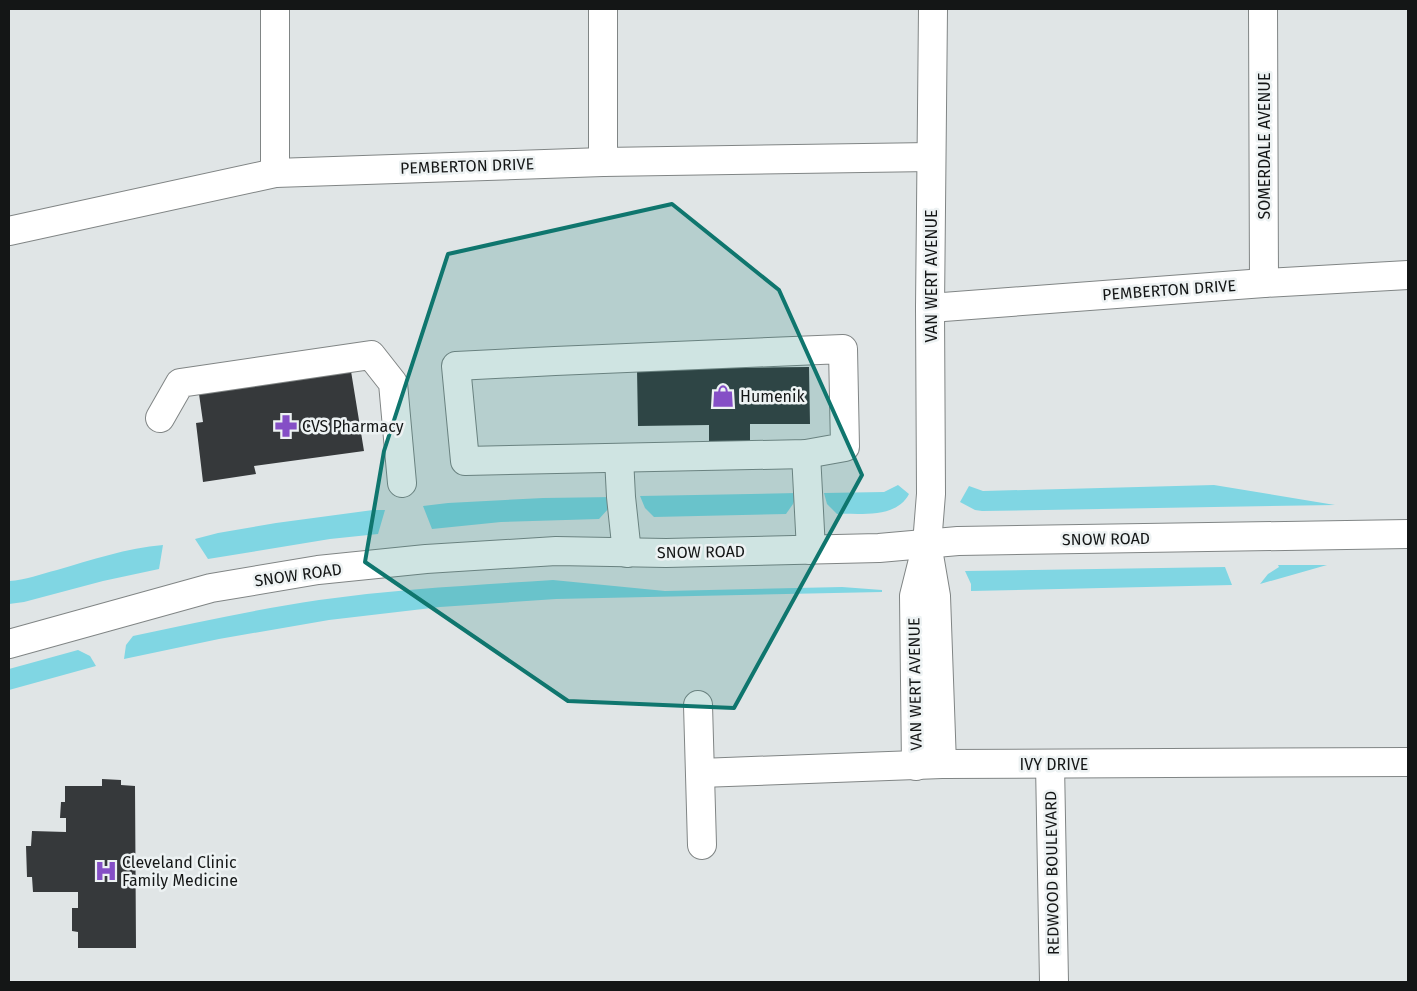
<svg xmlns="http://www.w3.org/2000/svg" width="1417" height="991" viewBox="0 0 1417 991" font-family="'Fira Sans',sans-serif">
<style>
.green{fill:#80d6e3}
.building{fill:#36393b}
.lines{fill:none;stroke-linecap:round;stroke-linejoin:round}
.minor-casing{stroke:#808585;stroke-width:30}
.major-casing{stroke:#808585;stroke-width:30}
.minor{stroke:#fff;stroke-width:28}
.major{stroke:#fff;stroke-width:28}
.marked{fill:#0f766e;fill-opacity:0.2;stroke:#0f766e;stroke-width:4;stroke-linejoin:round}
.labels{text-anchor:middle;dominant-baseline:central;stroke-width:5;stroke-linejoin:round;paint-order:stroke}
.street-label{font-size:16px;fill:#141616;stroke:#edf2f3}
.poi-label{font-size:16px;fill:#141616;stroke:#edf2f3;text-anchor:start}
</style>
<rect width="100%" height="100%" fill="#e0e5e6"/>
<!-- green -->
<g class="green">
<path d="M898,485L909,494C896,519 860,513 837,514L827,504L824,493L884,492Z"/>
<path d="M1214,485L1335,505L982,511L975,510L960,502L969,486L983,491Z"/>
<path d="M797,493L793,504L786,514L654,517L645,508L640,496Z"/>
<path d="M614,497L609,508L599,519L501,522L432,529L423,506L448,503L543,498Z"/>
<path d="M373,510H385L378,534L330,539L208,559L195,539L218,533L276,523Z"/>
<path d="M163,545L159,569L103,581L24,602L9,604V581C25,580 41,574 57,570C91,560 127,548 163,545Z"/>
<path d="M1278,565H1327L1260,584L1268,574L1279,567Z"/>
<path d="M1225,567L1232,585L971,591V584L965,571Z"/>
<path d="M553,580L665,591L842,587L882,590V592L556,599L440,607L329,620L219,639L124,659L126,645L133,636C195,623 257,609 319,600C397,589 475,585 553,580Z"/>
<path d="M78,650L90,656L96,666L9,690V669Z"/>
</g>
<!-- building -->
<g class="building">
<path d="M350,365L364,451L254,466L256,474L203,482L196,423L203,422L198,387Z"/>
<path d="M809,367L810,424H750V449L709,448V425L638,426L637,369Z"/>
<path d="M102,779L121,780V785L135,786L136,948H78V932L72,931V908H78V892H33L32,877H27L26,846H31L32,831L66,832V818H60L61,802H65V786H102Z"/>
</g>
<g class="lines">
<defs>
<g id="minor">
<path d="M1263,9L1264,283"/>
<path d="M603,162V9"/>
<path d="M275,173V9"/>
<path d="M9,231L275,173L603,162L931,157"/>
<path d="M930,308L1264,283L1408,275"/>
<path d="M843,349L845,447L806,454L465,461L456,366L555,361Z"/>
<path d="M160,418L180,383L371,355L393,383L402,483"/>
<path d="M806,454L811,550"/>
<path d="M619,458L621,497L627,553"/>
<path d="M929,555L936,596L942,764"/>
<path d="M698,705L702,845"/>
<path d="M1050,764L1054,982"/>
<path d="M916,766L914,596L927,544L931,494L930,308L933,9"/>
<path d="M700,773L942,764L1408,762"/>
</g>
<path id="major" d="M9,644L211,588L318,570L426,559L556,551L666,553L879,548L958,541L1408,534"/>
</defs>
<!-- minor casing -->
<use href="#minor" class="minor-casing"/>
<!-- major casing -->
<use href="#major" class="major-casing"/>
<!-- minor -->
<use href="#minor" class="minor"/>
<!-- major -->
<use href="#major" class="major"/>
</g>
<!-- marked area -->
<path class="marked" d="M672,204L779,290L862,475L734,708L568,701L365,562L384,451L448,254Z"/>
<!-- icons -->
<defs>
<symbol id="shop-bare" viewBox="-9 -9 18 18"><path d="M-5-2.5h2.3a2.7 3.5 0 0 1 5.4 0H5L5.5 6h-11ZM-1.5-2.5h3a1.5 2.3 0 0 0-3 0Z" fill="#854fc6" stroke="#edf2f3" stroke-width="2.5" paint-order="stroke"/></symbol>
<symbol id="pharmacy-bare" viewBox="-9 -9 18 18"><path d="M-2-6h4v4h4v4h-4v4h-4v-4h-4v-4h4Z" fill="#854fc6" stroke="#edf2f3" stroke-width="2.5" paint-order="stroke"/></symbol>
<symbol id="hospital-bare" viewBox="-9 -9 18 18"><path d="M-5-5h3v3.5h4V-5h3V5h-3V1.5h-4V5h-3Z" fill="#854fc6" stroke="#edf2f3" stroke-width="2.5" paint-order="stroke"/></symbol>
</defs>
<g fill-rule="evenodd">
<use href="#shop-bare" x="707" y="380" width="32" height="32"/>
<use href="#pharmacy-bare" x="270" y="410" width="32" height="32"/>
<use href="#hospital-bare" x="90" y="855" width="32" height="32"/>
</g>
<g class="labels">
<!-- street labels -->
<g class="street-label">
<text transform="translate(1264 146) rotate(-90)">SOMERDALE AVENUE</text>
<text transform="translate(467 166) rotate(-2)">PEMBERTON DRIVE</text>
<text transform="translate(931 276) rotate(-90)">VAN WERT AVENUE</text>
<text transform="translate(1169 290) rotate(-4)">PEMBERTON DRIVE</text>
<text transform="translate(1106 539) rotate(-1)">SNOW ROAD</text>
<text transform="translate(701 552) rotate(-1)">SNOW ROAD</text>
<text transform="translate(298 575) rotate(-8)">SNOW ROAD</text>
<text transform="translate(915 684) rotate(-91)">VAN WERT AVENUE</text>
<text x="1054" y="764">IVY DRIVE</text>
<text transform="translate(1052 873) rotate(-91)">REDWOOD BOULEVARD</text>
</g>
<!-- poi labels -->
<g class="poi-label">
<text x="740" y="396">Humenik</text>
<text x="302" y="426">CVS Pharmacy</text>
<text x="122" y="862">Cleveland Clinic<tspan x="122" dy="18">Family Medicine</tspan></text>
</g>
</g>
<!-- border -->
<rect width="1417" height="991" fill="none" stroke="#141616" stroke-width="20"/>
</svg>
